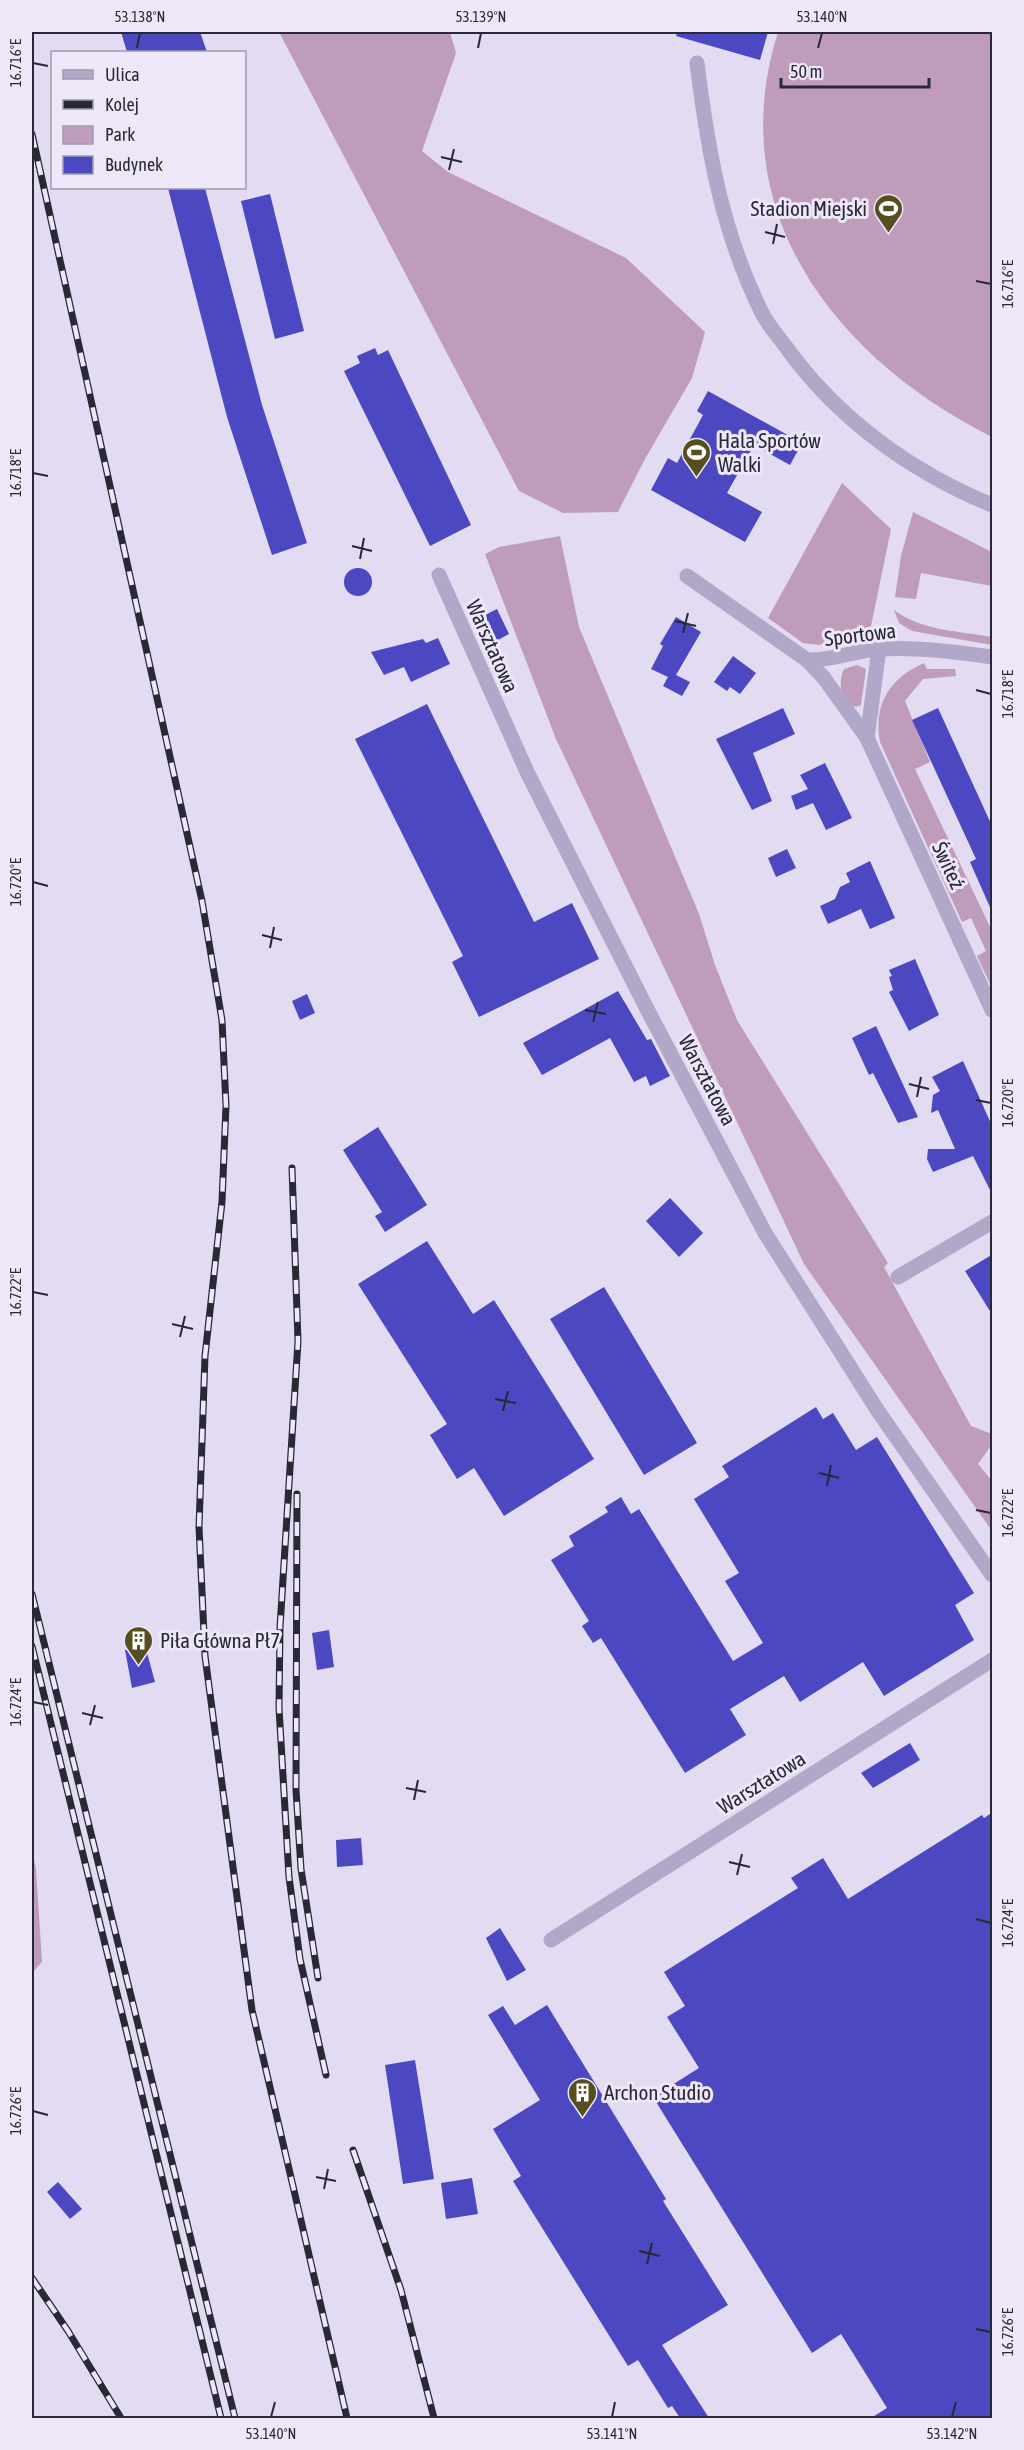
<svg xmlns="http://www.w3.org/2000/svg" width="1024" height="2450" viewBox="0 0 1024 2450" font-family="'Asap Condensed',sans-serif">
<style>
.green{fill:#c09cbb}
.building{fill:#4c48c2}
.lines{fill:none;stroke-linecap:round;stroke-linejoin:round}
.minor{stroke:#b0a7c9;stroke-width:15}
.rail-casing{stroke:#292835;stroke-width:7}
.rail{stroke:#ede7f9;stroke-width:4.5;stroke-dasharray:14;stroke-linecap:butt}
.ticks{fill:none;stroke:#292835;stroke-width:2}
.labels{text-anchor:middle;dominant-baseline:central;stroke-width:6;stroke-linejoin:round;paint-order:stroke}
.poi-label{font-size:21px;fill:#292835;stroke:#ede7f9;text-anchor:start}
.street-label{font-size:21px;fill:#292835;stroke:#ede7f9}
.neatline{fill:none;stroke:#292835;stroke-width:2}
.ticks-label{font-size:15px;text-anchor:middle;fill:#292835}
</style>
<rect width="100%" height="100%" fill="#e2dbf1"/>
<!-- green -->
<g class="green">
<path d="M279,32H450L456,53L422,151L448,172L626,258L705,332L692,378L645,459L618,512L563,513L519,491Z"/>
<path d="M778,32H992V437C836,359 721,212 778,32Z"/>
<path d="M842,483L891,529L870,631L819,645L803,643L768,618Z"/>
<path d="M913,512L992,552V586L921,573L916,599L895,597L901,556Z"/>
<path d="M560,536L579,627L699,914L715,965L737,1020L888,1263L884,1267L971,1426L992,1434V1444L978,1464L992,1481V1531L804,1264L556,739L485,554L499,547Z"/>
<path d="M894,610C922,631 959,631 992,637V645L912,631L899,623Z"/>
<path d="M924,663L927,669H955L956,676L923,679L905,701L930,762L915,769L992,931V988L977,956L986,951L971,918L962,922L880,742C873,704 890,678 924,663Z"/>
<path d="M857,665L866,669L861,705L856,707C841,701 837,684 844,669Z"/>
<path d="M32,1849L36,1869L42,1962L32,1973Z"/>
</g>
<!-- building -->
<g class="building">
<path d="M121,32H200L207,52H127Z"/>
<path d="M677,32H768L760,60L676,36Z"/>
<path d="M168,188H205L262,405L307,543L272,555L227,417Z"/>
<path d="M270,194L304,331L275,339L241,201Z"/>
<path d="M375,348L378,355L388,350L471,525L430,546L344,371L360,363L357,356Z"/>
<path d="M708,391L802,443L790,465L754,445L727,493L762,512L745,542L651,490L668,458L677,463L703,415L697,411Z"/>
<circle cx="358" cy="582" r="14"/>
<path d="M497,609L509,634L485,647L473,621Z"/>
<path d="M676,617L701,632L676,675L690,682L682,696L663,686L668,677L651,669L663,646L660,644Z"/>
<path d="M438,638L450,664L411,682L404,667L384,675L371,652L423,639L426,643Z"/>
<path d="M733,656L756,673L740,694L730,687L727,691L714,682Z"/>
<path d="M427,704L534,922L572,903L599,959L479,1017L452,962L463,956L355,739Z"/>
<path d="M783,708L795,734L753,753L772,801L752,810L716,739Z"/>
<path d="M938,708L993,828V914L970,862L976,859L912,720Z"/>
<path d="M825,763L852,818L826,830L813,803L796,810L791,796L808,789L800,775Z"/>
<path d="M787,849L796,868L776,877L768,858Z"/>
<path d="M870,861L895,918L870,929L861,909L828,924L820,906L835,899L840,887L850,882L846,873Z"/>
<path d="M915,959L939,1015L909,1031L889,992L893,990L889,977L892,976L889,970Z"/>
<path d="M618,991L647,1040L651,1039L670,1076L650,1086L646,1076L634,1082L610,1038L542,1075L523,1043Z"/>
<path d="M307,994L315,1013L300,1020L292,1001Z"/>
<path d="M876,1026L918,1117L898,1123L873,1073L869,1075L852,1038Z"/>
<path d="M963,1061L993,1128V1196L973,1156L933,1172L927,1159L928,1149H955L938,1110L931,1113L933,1095L940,1091L932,1077Z"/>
<path d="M378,1127L427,1205L385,1232L375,1216L382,1212L343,1150Z"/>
<path d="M670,1198L703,1233L679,1257L646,1221Z"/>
<path d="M427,1241L473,1314L494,1300L594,1459L504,1516L474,1468L457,1479L430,1435L447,1424L358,1284Z"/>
<path d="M993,1254V1316L965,1271Z"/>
<path d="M604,1287L697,1443L644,1475L550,1319Z"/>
<path d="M816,1407L823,1419L833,1413L856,1450L877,1437L974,1593L955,1605L974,1640L884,1696L863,1662L800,1702L784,1676L730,1709L746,1735L685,1773L601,1638L593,1643L582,1626L589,1621L551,1560L574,1546L569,1536L608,1512L605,1507L621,1497L631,1514L639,1509L733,1661L763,1643L725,1581L739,1573L694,1499L729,1477L722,1466Z"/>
<path d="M329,1630L334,1667L317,1670L312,1633Z"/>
<path d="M145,1645L155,1682L132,1688L125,1650Z"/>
<path d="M910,1743L920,1760L873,1788L861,1773Z"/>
<path d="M993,1812V2418H871L887,2408L841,2334L812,2353L653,2097L699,2068L667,2017L685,2006L664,1972L798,1888L791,1878L823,1858L848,1899L982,1815L984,1818Z"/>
<path d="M361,1838L363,1865L337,1867L336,1840Z"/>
<path d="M500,1928L526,1970L507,1981L486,1938Z"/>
<path d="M547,2005L666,2199L663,2201L728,2305L662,2345L709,2418H680L672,2406L668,2408L638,2360L628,2366L513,2181L521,2176L493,2129L540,2100L488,2015L503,2006L515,2025Z"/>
<path d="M415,2060L434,2179L403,2184L385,2065Z"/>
<path d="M472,2178L478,2214L446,2219L441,2183Z"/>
<path d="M58,2182L82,2209L70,2219L47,2192Z"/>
</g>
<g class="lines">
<!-- minor -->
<g class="minor">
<path d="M697,63C708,152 722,232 762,313C768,325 778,336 786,347C837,418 911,472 992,505"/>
<path d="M439,575L528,774L647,1009L765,1233L878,1411L992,1575"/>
<path d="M687,576L807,660C833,661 855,650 881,649C917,647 956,652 992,657"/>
<path d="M807,660L824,678L867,738L992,1010"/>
<path d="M867,738L879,649"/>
<path d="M898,1277L992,1222"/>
<path d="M551,1940L992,1660"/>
</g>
<defs>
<g id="rail">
<path d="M32,134L202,901L222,1020L226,1106L222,1202L205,1356L199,1527L205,1656L252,2010L347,2418"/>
<path d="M292,1168L298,1341L280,1627L279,1708L289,1877L300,1959L326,2075"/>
<path d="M297,1494L296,1790L301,1869L318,1978"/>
<path d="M32,1594L235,2418"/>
<path d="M32,1646L221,2418"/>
<path d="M353,2150L401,2290L434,2418"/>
<path d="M32,2278L68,2331L121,2418"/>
</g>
</defs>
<!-- rail casing -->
<use href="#rail" class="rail-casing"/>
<!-- rail -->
<use href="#rail" class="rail"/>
</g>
<!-- ticks -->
<path class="ticks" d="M137,48L140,33M478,48L481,33M818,48L822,33M33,63L48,66M441,157L462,162M449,170L454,149M765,232L785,237M773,244L777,224M976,281L991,284M33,473L48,476M352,546L372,551M360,559L364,538M675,621L696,626M683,633L688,613M976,690L991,694M33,882L48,886M262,935L282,940M270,948L274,927M585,1010L606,1014M593,1022L598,1002M909,1084L929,1089M917,1097L921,1077M976,1100L991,1103M33,1292L48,1295M172,1324L193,1329M180,1337L185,1316M495,1399L516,1403M503,1411L508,1391M819,1473L839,1478M827,1486L831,1465M976,1510L991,1513M33,1702L48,1705M82,1713L103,1718M90,1725L95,1705M406,1788L426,1792M414,1800L418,1780M729,1862L750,1867M737,1875L742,1854M976,1919L991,1923M33,2111L48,2115M316,2177L336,2181M324,2189L328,2169M639,2251L660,2256M647,2264L652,2243M976,2329L991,2332M271,2417L275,2402M612,2417L615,2402M952,2417L956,2402"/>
<!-- icons -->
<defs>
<symbol id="stadium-pin" viewBox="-11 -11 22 30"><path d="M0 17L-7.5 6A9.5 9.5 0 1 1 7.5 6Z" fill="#564e1e" stroke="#ede7f9"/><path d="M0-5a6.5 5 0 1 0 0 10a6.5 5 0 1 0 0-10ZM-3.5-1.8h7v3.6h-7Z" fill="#fff"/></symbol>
<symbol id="building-pin" viewBox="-11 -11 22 30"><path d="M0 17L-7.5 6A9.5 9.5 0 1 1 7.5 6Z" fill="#564e1e" stroke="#ede7f9"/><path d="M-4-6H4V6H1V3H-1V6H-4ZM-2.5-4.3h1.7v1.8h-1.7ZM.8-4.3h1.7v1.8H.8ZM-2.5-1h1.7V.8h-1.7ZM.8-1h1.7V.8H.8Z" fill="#fff"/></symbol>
</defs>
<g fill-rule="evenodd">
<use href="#stadium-pin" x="872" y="192" width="33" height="45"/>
<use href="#stadium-pin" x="680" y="436" width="33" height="45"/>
<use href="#building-pin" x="122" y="1624" width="33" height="45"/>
<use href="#building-pin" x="566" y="2076" width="33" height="45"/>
</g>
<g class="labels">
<!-- poi labels -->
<g class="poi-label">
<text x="867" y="208" text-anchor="end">Stadion Miejski</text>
<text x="718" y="440">Hala Sportów<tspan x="718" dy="24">Walki</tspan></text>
<text x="160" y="1640">Piła Główna Pł7</text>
<text x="604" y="2092">Archon Studio</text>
</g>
<!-- street labels -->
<g class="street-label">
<text transform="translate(860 634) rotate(-7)">Sportowa</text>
<text transform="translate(493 646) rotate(66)">Warsztatowa</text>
<text transform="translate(949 865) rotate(65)">Świteź</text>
<text transform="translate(708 1080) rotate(62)">Warsztatowa</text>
<text transform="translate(761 1782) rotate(-32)">Warsztatowa</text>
</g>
</g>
<!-- border -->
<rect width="1024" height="2450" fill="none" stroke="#ede7f9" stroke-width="66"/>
<!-- legend -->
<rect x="51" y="51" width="195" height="138" fill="#ede7f9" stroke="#9f9bab" stroke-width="1.5"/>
<rect x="63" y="70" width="30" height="9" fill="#b0a7c9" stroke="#9f9bab" stroke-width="1.5"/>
<text x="105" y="81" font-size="18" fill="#292835">Ulica</text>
<rect x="63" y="100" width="30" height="9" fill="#292835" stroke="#9f9bab" stroke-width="1.5"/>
<text x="105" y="111" font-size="18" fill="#292835">Kolej</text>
<rect x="63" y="126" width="30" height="18" fill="#c09cbb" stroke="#9f9bab" stroke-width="1.5"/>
<text x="105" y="141" font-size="18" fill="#292835">Park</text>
<rect x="63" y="156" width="30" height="18" fill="#4c48c2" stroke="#9f9bab" stroke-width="1.5"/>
<text x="105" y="171" font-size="18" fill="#292835">Budynek</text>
<!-- scale -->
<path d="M781 78v9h148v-9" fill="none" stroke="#292835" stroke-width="3"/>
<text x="790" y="78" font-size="18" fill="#292835" stroke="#ede7f9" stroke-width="4.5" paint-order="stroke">50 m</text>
<rect x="33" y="33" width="958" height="2384" class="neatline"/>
<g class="ticks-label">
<text x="140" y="22">53.138°N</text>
<text x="481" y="22">53.139°N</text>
<text x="822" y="22">53.140°N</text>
<text transform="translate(16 63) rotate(-90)" y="5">16.716°E</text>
<text transform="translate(1008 284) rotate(-90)" y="5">16.716°E</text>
<text transform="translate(16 473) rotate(-90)" y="5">16.718°E</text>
<text transform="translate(1008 694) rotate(-90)" y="5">16.718°E</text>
<text transform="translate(16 882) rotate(-90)" y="5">16.720°E</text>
<text transform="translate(1008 1103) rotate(-90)" y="5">16.720°E</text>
<text transform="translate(16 1292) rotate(-90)" y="5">16.722°E</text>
<text transform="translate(1008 1513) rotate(-90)" y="5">16.722°E</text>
<text transform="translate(16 1702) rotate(-90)" y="5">16.724°E</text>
<text transform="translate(1008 1923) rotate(-90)" y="5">16.724°E</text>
<text transform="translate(16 2111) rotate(-90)" y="5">16.726°E</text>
<text transform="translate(1008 2332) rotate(-90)" y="5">16.726°E</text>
<text x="271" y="2439">53.140°N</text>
<text x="612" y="2439">53.141°N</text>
<text x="952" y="2439">53.142°N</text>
</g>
</svg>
